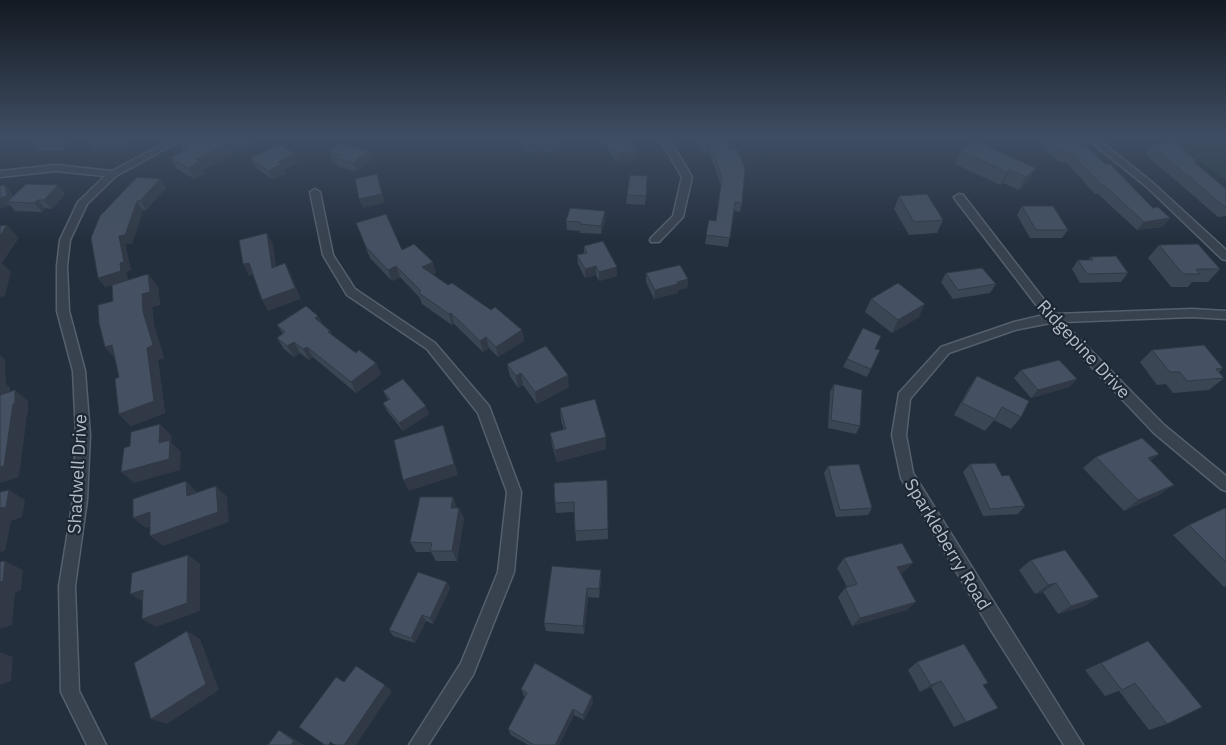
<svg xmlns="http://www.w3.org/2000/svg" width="1226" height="745" viewBox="0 0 1226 745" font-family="'IBM Plex Sans',sans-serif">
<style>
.green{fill:#263c3f}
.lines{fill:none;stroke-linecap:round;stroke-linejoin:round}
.minor-casing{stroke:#565f6c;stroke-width:3}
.minor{fill:#38414e;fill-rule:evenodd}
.wall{fill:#3b4654}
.shaded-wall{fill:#303945}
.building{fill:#455162;stroke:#303945}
.labels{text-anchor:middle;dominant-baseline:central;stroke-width:4.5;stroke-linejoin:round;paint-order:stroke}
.street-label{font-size:18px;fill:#b4bcc9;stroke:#1d2633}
</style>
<rect width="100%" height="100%" fill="#242f3e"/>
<!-- green -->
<path class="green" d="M1165,137H1226V180Z"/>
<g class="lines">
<defs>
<g id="minor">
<path d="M176,137H187L116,176L87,204L70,240L67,266L69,311L85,371L90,435L87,500L75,586L79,691L106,745H87L61,692L59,586L73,500L76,435L73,371L57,311V266L60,240L78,202L105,176L56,171L0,177V171L56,165L112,171Z"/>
<path d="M659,137H668L692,177L683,217L659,242H651L650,240L651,238L673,216L682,177Z"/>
<path d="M1085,137H1095L1153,183L1226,250V260L1222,259L1147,187Z"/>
<path d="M315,189L320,192L333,255L355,289L435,343L489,406L521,492L514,572L473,675L428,745H409L461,663L498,572L507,492L478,413L427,349L347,295L323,255L310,192Z"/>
<path d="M959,194L963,195L1055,314L1192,309L1226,311V319L1192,317L1063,322L1164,425L1226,476V491L1221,489L1154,433L1050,323L1015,330L949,353L910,399L906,435L913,473L1083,745H1064L989,627L901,478L892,435L899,393L941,347L1014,322L1044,315L955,199L954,197Z"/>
</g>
</defs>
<!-- minor casing -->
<use href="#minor" class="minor-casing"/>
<!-- minor -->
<use href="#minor" class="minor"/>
</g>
<!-- wall -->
<g class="wall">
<path d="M74,137L64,150L37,151L30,142Z"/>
<path d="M520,137H556L558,141L559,150L546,153L544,150L528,154L520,141Z"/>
<path d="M600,137H628L637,150V159L617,163Z"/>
<path d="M694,137H721L742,203L740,212L734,211L728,247L705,244L709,220L716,221L721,185L709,152L705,153Z"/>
<path d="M1039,137H1077L1153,208L1170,218L1162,227L1137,230L1098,194H1095L1066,162H1060L1051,155L1040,143L1042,140Z"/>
<path d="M263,138L203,170L205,173L195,179L177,169L171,158L184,151L180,144Z"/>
<path d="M1151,145L1198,162L1196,164L1226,189V216L1218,217L1145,154Z"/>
<path d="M368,151L371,160L356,172L338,166L336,162L333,161L329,152Z"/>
<path d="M961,151L1036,168L1028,181L1019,190L1003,183L1000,185L955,164Z"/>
<path d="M294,154L298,163L284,170L286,173L273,180L255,167L251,158Z"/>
<path d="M647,176L645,205L626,204L627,195Z"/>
<path d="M160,179L166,188L146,210H143L132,244H125L131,270L126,272L128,280L113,285L148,274L158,287L160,305L152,307L154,325L164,358L158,360L165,413L131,426L119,414V377L113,301L112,285L105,287L98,278L100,216Z"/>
<path d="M5,185L12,194L13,197L58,185L65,194L52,209L45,208L42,212L15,211L11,206L0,208Z"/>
<path d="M899,196L943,220L937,233L909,235L894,209Z"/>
<path d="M1022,206L1068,230L1062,238H1030L1017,215Z"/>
<path d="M605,220L601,234L580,233V231L567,230L566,221Z"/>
<path d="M356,223L402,250L436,273L433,275L448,285L522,330L524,341L498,357L489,348L483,352L454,324L452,325L422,304L420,298L400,277L392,281L370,258Z"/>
<path d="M1159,245L1220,269L1208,282H1192L1188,287H1171L1148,258Z"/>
<path d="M584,246L617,267V276L599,281L596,275L585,278L578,264L577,255L584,253Z"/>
<path d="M1091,257L1128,273L1121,282L1080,283L1072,269L1078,260H1088Z"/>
<path d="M646,273L688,279L687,288L678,290V293L654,299L646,282Z"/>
<path d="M946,273L996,284L990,293L953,299L941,282Z"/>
<path d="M871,299L919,317L892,333L865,312Z"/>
<path d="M318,316L323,325L330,331L332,335L356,353L376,363L381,374L356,393L313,357L309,360L300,353L294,357L284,349L277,338L283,334L277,325Z"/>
<path d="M880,350L867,377L843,367L847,359Z"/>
<path d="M1152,350L1223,368L1219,372L1224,378L1209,390L1173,393L1166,384L1157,385L1140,362Z"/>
<path d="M507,364L569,387L537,404L523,385L518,388L510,376Z"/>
<path d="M1021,370L1077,379L1069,387L1031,398L1014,378Z"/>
<path d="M977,376L1021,417L1011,429L994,420L985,431L954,415L969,388Z"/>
<path d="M834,384L860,426L856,434L828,428L830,392Z"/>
<path d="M383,391L429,414L403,431L387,411L383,403L388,400Z"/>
<path d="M560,408L606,449L557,462L552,445L550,433L564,430L561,420Z"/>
<path d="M1159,454L1150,461L1159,495L1124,511L1083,468L1096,457Z"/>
<path d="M970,464L1002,476L1025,506L1018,514L983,516L963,472Z"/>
<path d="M828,466L872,508L868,515L836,517L824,473Z"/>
<path d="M607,480L608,539L576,541L574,512L556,513L555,503Z"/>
<path d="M453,497L457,508L464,518L457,561H436L431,552H416L410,542Z"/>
<path d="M1226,509V586L1224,587L1173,535L1189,525Z"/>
<path d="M844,558L904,572L900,573L907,610L852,626L838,597L845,588L847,587L837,568Z"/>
<path d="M1031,560L1085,606L1058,614L1043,592L1035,594L1019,570Z"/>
<path d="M552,566L601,579L599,598L588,597L584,634L546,631L544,623Z"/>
<path d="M450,588L433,624L426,621L415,643L393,636L389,630Z"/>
<path d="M1148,641L1167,724L1149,730L1119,691L1105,696L1085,670Z"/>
<path d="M917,662L984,686L998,708L954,727L931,687L920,692L908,670Z"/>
<path d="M521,689L593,702L584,720L574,715L559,745H528L511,735L508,729L525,697L524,696Z"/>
</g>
<!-- shaded-wall -->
<g class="shaded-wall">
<path d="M61,137H74L64,150L58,141Z"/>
<path d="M124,137H133L129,147L93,151L87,142Z"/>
<path d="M238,137L263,138L203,170L197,159Z"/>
<path d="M543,141L544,150L528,154L527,145Z"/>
<path d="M558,141L559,150L546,153L545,144Z"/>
<path d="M706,144H710L709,152L705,153Z"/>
<path d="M637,150V159L617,163V154Z"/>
<path d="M368,151L371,160L356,172L353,163Z"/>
<path d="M294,154L298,163L284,170L286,173L273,180L268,171L278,162Z"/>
<path d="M198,162L205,173L195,179L188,168Z"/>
<path d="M1036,168L1028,181L1019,190L1026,177Z"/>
<path d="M1010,170L1003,183L1000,185L1007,172Z"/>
<path d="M377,174L385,203L363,208L359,199Z"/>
<path d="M160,179L166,188L146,210L140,201Z"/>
<path d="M5,185L12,194L14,202H7L11,206L0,208V198Z"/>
<path d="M58,185L65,194L52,209L44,200Z"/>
<path d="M38,200L45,208L42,212L34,203Z"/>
<path d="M137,201L143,210L132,244H125L131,270L126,272L128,280L105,287L98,278L120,263L119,236Z"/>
<path d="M605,211V220L601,234V226Z"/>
<path d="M1170,218L1162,227L1137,230L1144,222Z"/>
<path d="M7,225L19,238L2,263L11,272L5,296L0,297V236Z"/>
<path d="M267,233L273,244L278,279L272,268Z"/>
<path d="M433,262L436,273L426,279L422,267Z"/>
<path d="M249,263L255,274L249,276L243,264Z"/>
<path d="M285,263L291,275L301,299L268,311L262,300Z"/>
<path d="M396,266L400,277L392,281L388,270Z"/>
<path d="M596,266V275L585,278V269Z"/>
<path d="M617,267V276L599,281V272Z"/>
<path d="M148,274L158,287L160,305L152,307L154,325L164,358L158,360L165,413L131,426L119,414L147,348L142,294Z"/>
<path d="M688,279L687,288L678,290V293L654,299L655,290L677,282Z"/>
<path d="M925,304L919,317L892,333L898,320Z"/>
<path d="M451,313L454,324L452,325L449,314Z"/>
<path d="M318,316L324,327L315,318Z"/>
<path d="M522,330L524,341L498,357L496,347Z"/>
<path d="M486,337L489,348L483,352L480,341Z"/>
<path d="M294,342L300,353L294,357L287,346Z"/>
<path d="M112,345L116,360L105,347Z"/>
<path d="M307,347L313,357L309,360L303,349Z"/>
<path d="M0,355L5,360L6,384L10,387V407L0,399Z"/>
<path d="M376,363L381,374L356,393L351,382Z"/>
<path d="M521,373L523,385L518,388L516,376Z"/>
<path d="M568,375L569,387L537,404L535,392Z"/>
<path d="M1077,379L1069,387L1031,398L1038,390Z"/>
<path d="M15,390L28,401V414L27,415L19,477L0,483V467Z"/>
<path d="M426,406L429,414L403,431L399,423Z"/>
<path d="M160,424L172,436L171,442L181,452L180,470L134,483L121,472L159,443Z"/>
<path d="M443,425L447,436L458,475L409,491L403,480Z"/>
<path d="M606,437V449L557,462L555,450Z"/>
<path d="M1159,454L1144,465L1148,458Z"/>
<path d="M186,481L197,492L187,496Z"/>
<path d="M1174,485L1159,495L1124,511L1138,500Z"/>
<path d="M216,486L227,497L229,522L163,546L150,536Z"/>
<path d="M9,490L25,500L22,517L11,521L5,551L0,552V508Z"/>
<path d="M453,497L457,508H451Z"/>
<path d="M459,508L464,518L457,561L452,551Z"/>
<path d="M150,512L163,522L146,528L133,518Z"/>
<path d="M188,555L200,564V611L156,627L142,619Z"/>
<path d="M5,561L23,570L21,590L15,593L12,625L0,629V582Z"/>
<path d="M913,563L904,572L889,577L897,567Z"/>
<path d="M601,570V579L599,598V589Z"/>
<path d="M447,582L450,588L433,624L430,618Z"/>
<path d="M1056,583L1043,592L1035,594L1048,585Z"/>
<path d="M587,588L588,597L584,634L583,626Z"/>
<path d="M143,590L145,603L130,594Z"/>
<path d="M1099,597L1085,606L1058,614L1071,606Z"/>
<path d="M916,602L907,610L852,626L860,618Z"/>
<path d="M422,615L426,621L415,643L411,638Z"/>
<path d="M187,631L200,639L219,690L167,724L151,719Z"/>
<path d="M0,652L13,657L11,681L0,685V688Z"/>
<path d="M941,681L931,687L920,692L931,685Z"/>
<path d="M385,685L392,691L356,745H344Z"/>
<path d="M592,696L593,702L584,720L583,715Z"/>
<path d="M573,709L574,715L559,745H555Z"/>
<path d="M279,730L290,736L304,745H291Z"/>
</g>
<!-- building -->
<g class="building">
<path d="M34,137H61L58,141L30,142Z"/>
<path d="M89,137H124V138L87,142Z"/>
<path d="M194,137H238L197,159L198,162L188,168L171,158L189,148L180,144Z"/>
<path d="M522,137H556L558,141L545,144L543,141L527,145Z"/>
<path d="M606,137H628L637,150L617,154Z"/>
<path d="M701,137H721L731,150L737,149L745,168L742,203L735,202L730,238L706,235L709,220L716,221L722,177L710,144H706Z"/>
<path d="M1048,137H1077L1106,165L1110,164L1153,208L1158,207L1170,218L1144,222L1104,185H1101L1071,153H1066L1057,146Z"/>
<path d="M974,141L1036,168L1026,177L1010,170L1007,172L961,151Z"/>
<path d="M1174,142L1198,162H1194L1226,189V208L1151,145Z"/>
<path d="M340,143L368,151L353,163L334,158L338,155L329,152Z"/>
<path d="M280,144L294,154L278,162L282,164L268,171L251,158Z"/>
<path d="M377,174L382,194L359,199L355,179Z"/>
<path d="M630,175L647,176L646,196L627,195Z"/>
<path d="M137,177L160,179L140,201H137L125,235L119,236L124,262L120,263L121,271L98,278L91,238L100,216Z"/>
<path d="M26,184L58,185L44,200H38L34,203L7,202Z"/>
<path d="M5,185L7,196L0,198V186Z"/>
<path d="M927,194L943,220L914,222L899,196Z"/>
<path d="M1022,206H1053L1068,230H1036Z"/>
<path d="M570,208L605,211L601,226L580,224V222L566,221Z"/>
<path d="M386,214L402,250L414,244L433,262L422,267L448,285L452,283L491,310L495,307L522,330L496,347L486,337L480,341L451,313L449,314L419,293L421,291L396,266L388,270L366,247L356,223Z"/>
<path d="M7,225L0,236V226Z"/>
<path d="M267,233L272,268L285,263L295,288L262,300L249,263L243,264L239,240Z"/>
<path d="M603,241L617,267L599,272L596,266L585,269L577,255L587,253L584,246Z"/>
<path d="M1198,244L1220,269H1196L1200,274H1183L1159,245Z"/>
<path d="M1116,256L1128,273L1087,274L1078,260H1093L1091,257Z"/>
<path d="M680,265L688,279L677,282L678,284L655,290L646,273Z"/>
<path d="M982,268L996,284L958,290L946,273Z"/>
<path d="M148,274L150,292L142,294L143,312L153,345L147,348L154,401L119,414L115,379L119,377L112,345L105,347L99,323L98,305L113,301L112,285Z"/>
<path d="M898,283L925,304L898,320L871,299Z"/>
<path d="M306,306L318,316L315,318L330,331L328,332L356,353L359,350L376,363L351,382L307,347L303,349L294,342L287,346L277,338L285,332L277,325Z"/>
<path d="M863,328L881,336L875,349L880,350L871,369L847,359Z"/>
<path d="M1204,345L1223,368L1216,369L1224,378L1187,381L1180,372H1170L1152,350Z"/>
<path d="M546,346L568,375L535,392L521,373L516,376L507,364Z"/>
<path d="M1059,360L1077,379L1038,390L1021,370Z"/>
<path d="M977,376L1029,401L1021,417L1002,407L995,419L962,403Z"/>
<path d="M403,379L426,406L399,423L383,403L390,399L383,391Z"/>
<path d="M834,384L862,390L860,426L831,420Z"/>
<path d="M15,390V403L13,404L4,466L0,467V395Z"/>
<path d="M595,399L606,437L555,450L550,433L566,429L560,408Z"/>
<path d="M160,424L159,443L170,440L169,459L121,472L124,448L130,446L131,432Z"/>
<path d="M443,425L454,464L403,480L394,440Z"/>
<path d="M1142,438L1159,454L1148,458L1174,485L1138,500L1096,457Z"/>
<path d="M995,463L1002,476L1009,475L1025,506L990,509L970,464Z"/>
<path d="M859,464L872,508L840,510L828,466Z"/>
<path d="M607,480L608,529L575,531L574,502L555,503L554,483Z"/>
<path d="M186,481L187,496L216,486L218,512L150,536V512L133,518V499Z"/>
<path d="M9,490L6,507L0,508V492Z"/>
<path d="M420,497H453L451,508H459L452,551H430L432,543L410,542Z"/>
<path d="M1225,508L1226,509V562L1189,525Z"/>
<path d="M902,543L913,563L897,567L916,602L860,618L845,588L857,584L844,558Z"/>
<path d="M1065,550L1099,597L1071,606L1056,583L1048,585L1031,560Z"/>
<path d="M188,555L187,603L142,619L143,590L130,594L132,573Z"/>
<path d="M5,561L3,581L0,582V562Z"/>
<path d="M552,566L601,570L599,589L587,588L583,626L544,623Z"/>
<path d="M418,572L447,582L430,618L422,615L411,638L389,630Z"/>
<path d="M187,631L206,684L151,719L134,663Z"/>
<path d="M1148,641L1202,707L1167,724L1135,683L1122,690L1101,663Z"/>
<path d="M964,644L988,683L983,685L998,708L966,722L941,681L931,685L917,662Z"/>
<path d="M535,663L592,696L583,715L573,709L555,745H534L508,729L527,693L521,689Z"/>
<path d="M356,666L385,685L344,745H335L330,742L329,745H325L299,727L336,677L344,682Z"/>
<path d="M279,730L294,741L291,745H268Z"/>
</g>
<!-- sky -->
<linearGradient id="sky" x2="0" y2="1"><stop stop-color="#141a22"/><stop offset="0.57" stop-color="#3f4d63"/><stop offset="1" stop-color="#3f4d63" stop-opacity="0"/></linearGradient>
<rect width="1226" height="241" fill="url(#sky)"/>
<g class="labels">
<!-- street labels -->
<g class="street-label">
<text transform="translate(1084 349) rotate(47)">Ridgepine Drive</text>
<text transform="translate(77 474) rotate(-87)">Shadwell Drive</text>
<text transform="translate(948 544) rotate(59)">Sparkleberry Road</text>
</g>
</g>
</svg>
